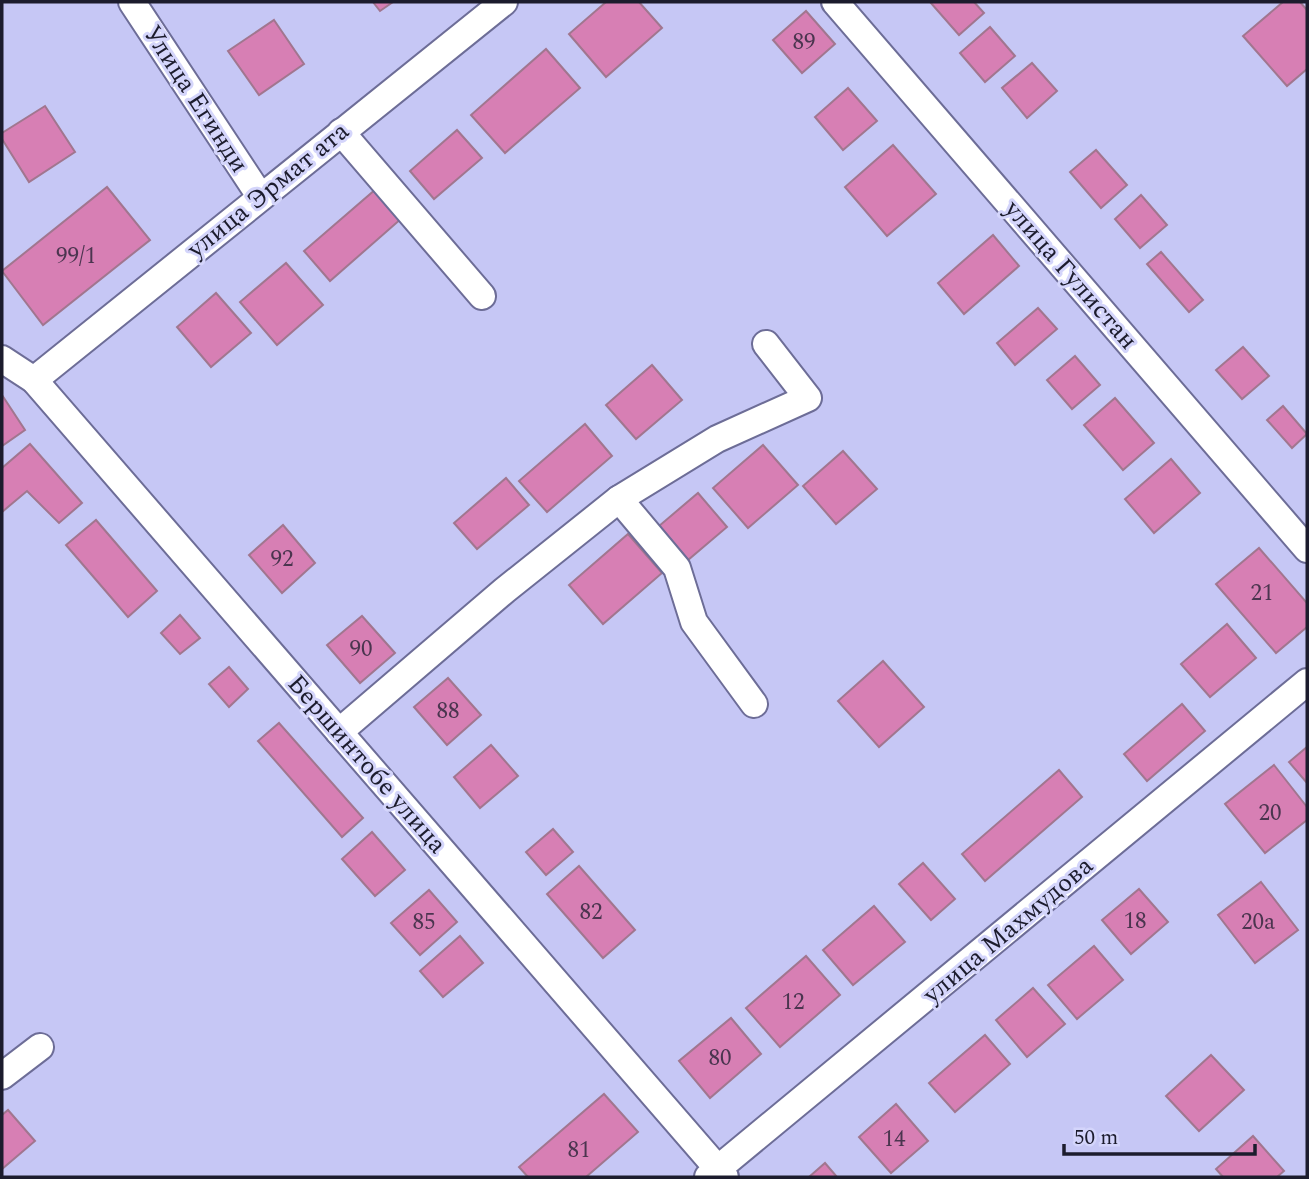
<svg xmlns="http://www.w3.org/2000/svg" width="1309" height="1179" viewBox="0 0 1309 1179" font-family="Spectral,serif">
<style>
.building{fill:#d77fb4;stroke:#a1768f;stroke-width:2}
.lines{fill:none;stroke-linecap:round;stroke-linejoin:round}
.minor-casing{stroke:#6d6d97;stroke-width:30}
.minor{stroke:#fff;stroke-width:26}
.labels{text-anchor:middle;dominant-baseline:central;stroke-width:6;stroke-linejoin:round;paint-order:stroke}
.number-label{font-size:23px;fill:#4b354f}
.street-label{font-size:26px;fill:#1c1c2d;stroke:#d4d5fb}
</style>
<rect width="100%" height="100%" fill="#c6c7f5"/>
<!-- building -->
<g class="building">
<path d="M373,2H393L380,11Z"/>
<path d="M606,2H639L662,28L606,77L569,34Z"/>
<path d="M930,2H974L984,13L959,35Z"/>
<path d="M1283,2H1300L1307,10V69L1287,86L1243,36Z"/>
<path d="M806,11L835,44L802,73L773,40Z"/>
<path d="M274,20L304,64L259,95L228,51Z"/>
<path d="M990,27L1015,56L985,82L960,53Z"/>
<path d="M546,49L580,88L505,153L471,115Z"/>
<path d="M1032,63L1057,91L1027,118L1002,88Z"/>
<path d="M848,88L877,121L843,150L815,117Z"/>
<path d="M45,106L75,152L29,182L2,139V133Z"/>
<path d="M457,130L482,158L434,199L410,171Z"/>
<path d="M893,145L936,194L887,236L845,187Z"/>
<path d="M1096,150L1127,185L1101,208L1070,172Z"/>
<path d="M107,187L150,240L43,325L2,271Z"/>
<path d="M376,189L402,218L330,281L304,251Z"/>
<path d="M1141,195L1167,225L1140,248L1115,219Z"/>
<path d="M993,235L1019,266L964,314L938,283Z"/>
<path d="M1161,252L1203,300L1189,312L1147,264Z"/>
<path d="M286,263L323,305L277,345L240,302Z"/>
<path d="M216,293L251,333L211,367L177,327Z"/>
<path d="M1038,308L1057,329L1015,365L997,343Z"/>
<path d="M1243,347L1269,376L1242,399L1216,370Z"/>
<path d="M1075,356L1100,385L1072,409L1047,380Z"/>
<path d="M652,365L682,400L636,439L606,405Z"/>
<path d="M2,395L25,430L2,446Z"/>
<path d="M1115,398L1154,443L1123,470L1084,425Z"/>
<path d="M1283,406L1307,434L1292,448L1267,420Z"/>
<path d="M585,424L612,456L547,512L519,481Z"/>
<path d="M30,444L82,503L59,523L27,491L2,512V468Z"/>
<path d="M763,445L798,485L748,528L713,488Z"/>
<path d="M843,451L877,489L836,524L803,486Z"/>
<path d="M1171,459L1200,493L1154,533L1125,499Z"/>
<path d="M506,478L529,505L477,549L454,523Z"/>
<path d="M698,493L727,527L688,560L659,526Z"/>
<path d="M96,520L157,591L128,617L66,545Z"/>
<path d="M283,525L315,563L282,593L249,555Z"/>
<path d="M628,534L662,573L603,624L569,585Z"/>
<path d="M1259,548L1307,603V627L1276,653L1216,584Z"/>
<path d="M180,615L200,638L180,654L161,633Z"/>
<path d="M362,616L395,653L360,683L327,645Z"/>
<path d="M1227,624L1256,658L1210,697L1181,664Z"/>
<path d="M883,661L924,707L879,747L838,701Z"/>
<path d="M229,667L248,689L229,707L209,684Z"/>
<path d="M448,678L481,715L447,745L414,707Z"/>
<path d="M1182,704L1205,731L1147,781L1124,754Z"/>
<path d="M279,723L363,818L342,837L258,741Z"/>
<path d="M491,745L518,776L480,808L454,777Z"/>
<path d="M1307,747V783L1289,762Z"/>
<path d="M1274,765L1307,807V820L1265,853L1225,804Z"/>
<path d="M1059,770L1082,797L985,881L962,854Z"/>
<path d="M553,829L573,852L546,875L526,852Z"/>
<path d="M372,832L405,870L375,896L342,859Z"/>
<path d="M923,863L955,899L931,920L899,884Z"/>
<path d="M579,866L635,930L603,958L547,894Z"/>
<path d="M1261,882L1298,930L1255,963L1218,915Z"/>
<path d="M1139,889L1168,922L1131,954L1102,920Z"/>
<path d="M429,890L457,922L420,955L391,923Z"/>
<path d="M874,906L905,942L853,985L823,950Z"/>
<path d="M460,936L483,963L443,997L420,971Z"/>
<path d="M1094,946L1123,980L1077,1019L1048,985Z"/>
<path d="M806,956L840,995L780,1047L746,1008Z"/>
<path d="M1033,988L1065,1024L1027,1057L996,1020Z"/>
<path d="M731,1018L761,1054L710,1098L679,1061Z"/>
<path d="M985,1035L1010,1064L955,1112L929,1083Z"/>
<path d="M1211,1055L1244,1090L1199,1131L1166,1096Z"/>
<path d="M604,1094L638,1132L586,1177H528L519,1167Z"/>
<path d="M896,1104L928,1141L891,1173L859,1137Z"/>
<path d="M8,1110L35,1141L2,1169V1115Z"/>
<path d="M1253,1136L1284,1171L1277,1177H1223L1216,1169Z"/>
<path d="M825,1163L837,1177H809Z"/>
</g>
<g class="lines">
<defs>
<g id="minor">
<path d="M132,2L260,196"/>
<path d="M835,2L1307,549"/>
<path d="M341,132L482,296"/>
<path d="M2,359L34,380L725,1177"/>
<path d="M34,380L504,2"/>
<path d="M619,499L677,568L694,622L754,704"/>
<path d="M339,732L505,590L619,499L717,439L808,398L766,344"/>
<path d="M2,1076L40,1047"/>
<path d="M708,1177L1307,682"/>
</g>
</defs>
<!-- minor casing -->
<use href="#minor" class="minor-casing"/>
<!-- minor -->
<use href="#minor" class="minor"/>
</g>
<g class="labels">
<!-- number labels -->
<g class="number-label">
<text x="804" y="42">89</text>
<text x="76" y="256">99/1</text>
<text x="282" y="559">92</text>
<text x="1262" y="593">21</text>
<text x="361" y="649">90</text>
<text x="448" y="711">88</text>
<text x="1270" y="813">20</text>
<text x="591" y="912">82</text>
<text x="1135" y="921">18</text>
<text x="424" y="922">85</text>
<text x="1258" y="922">20а</text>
<text x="793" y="1002">12</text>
<text x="720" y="1058">80</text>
<text x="894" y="1139">14</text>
<text x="579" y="1150">81</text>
</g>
<!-- street labels -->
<g class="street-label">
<text transform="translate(196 99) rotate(57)">Улица Егинди</text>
<text transform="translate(268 190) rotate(-39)">улица Эрмат ата</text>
<text transform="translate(1071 275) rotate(49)">улица Гулистан</text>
<text transform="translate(367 764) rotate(49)">Бершинтобе улица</text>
<text transform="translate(1008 930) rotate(-40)">улица Махмудова</text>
</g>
</g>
<!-- border -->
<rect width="1309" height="1179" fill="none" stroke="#1c1c2d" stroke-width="7"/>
<!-- scale -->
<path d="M1064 1144v10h191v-10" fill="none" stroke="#1c1c2d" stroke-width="3.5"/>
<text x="1074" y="1144" font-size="21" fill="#1c1c2d" stroke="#d4d5fb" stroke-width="5" paint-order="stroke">50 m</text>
</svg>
